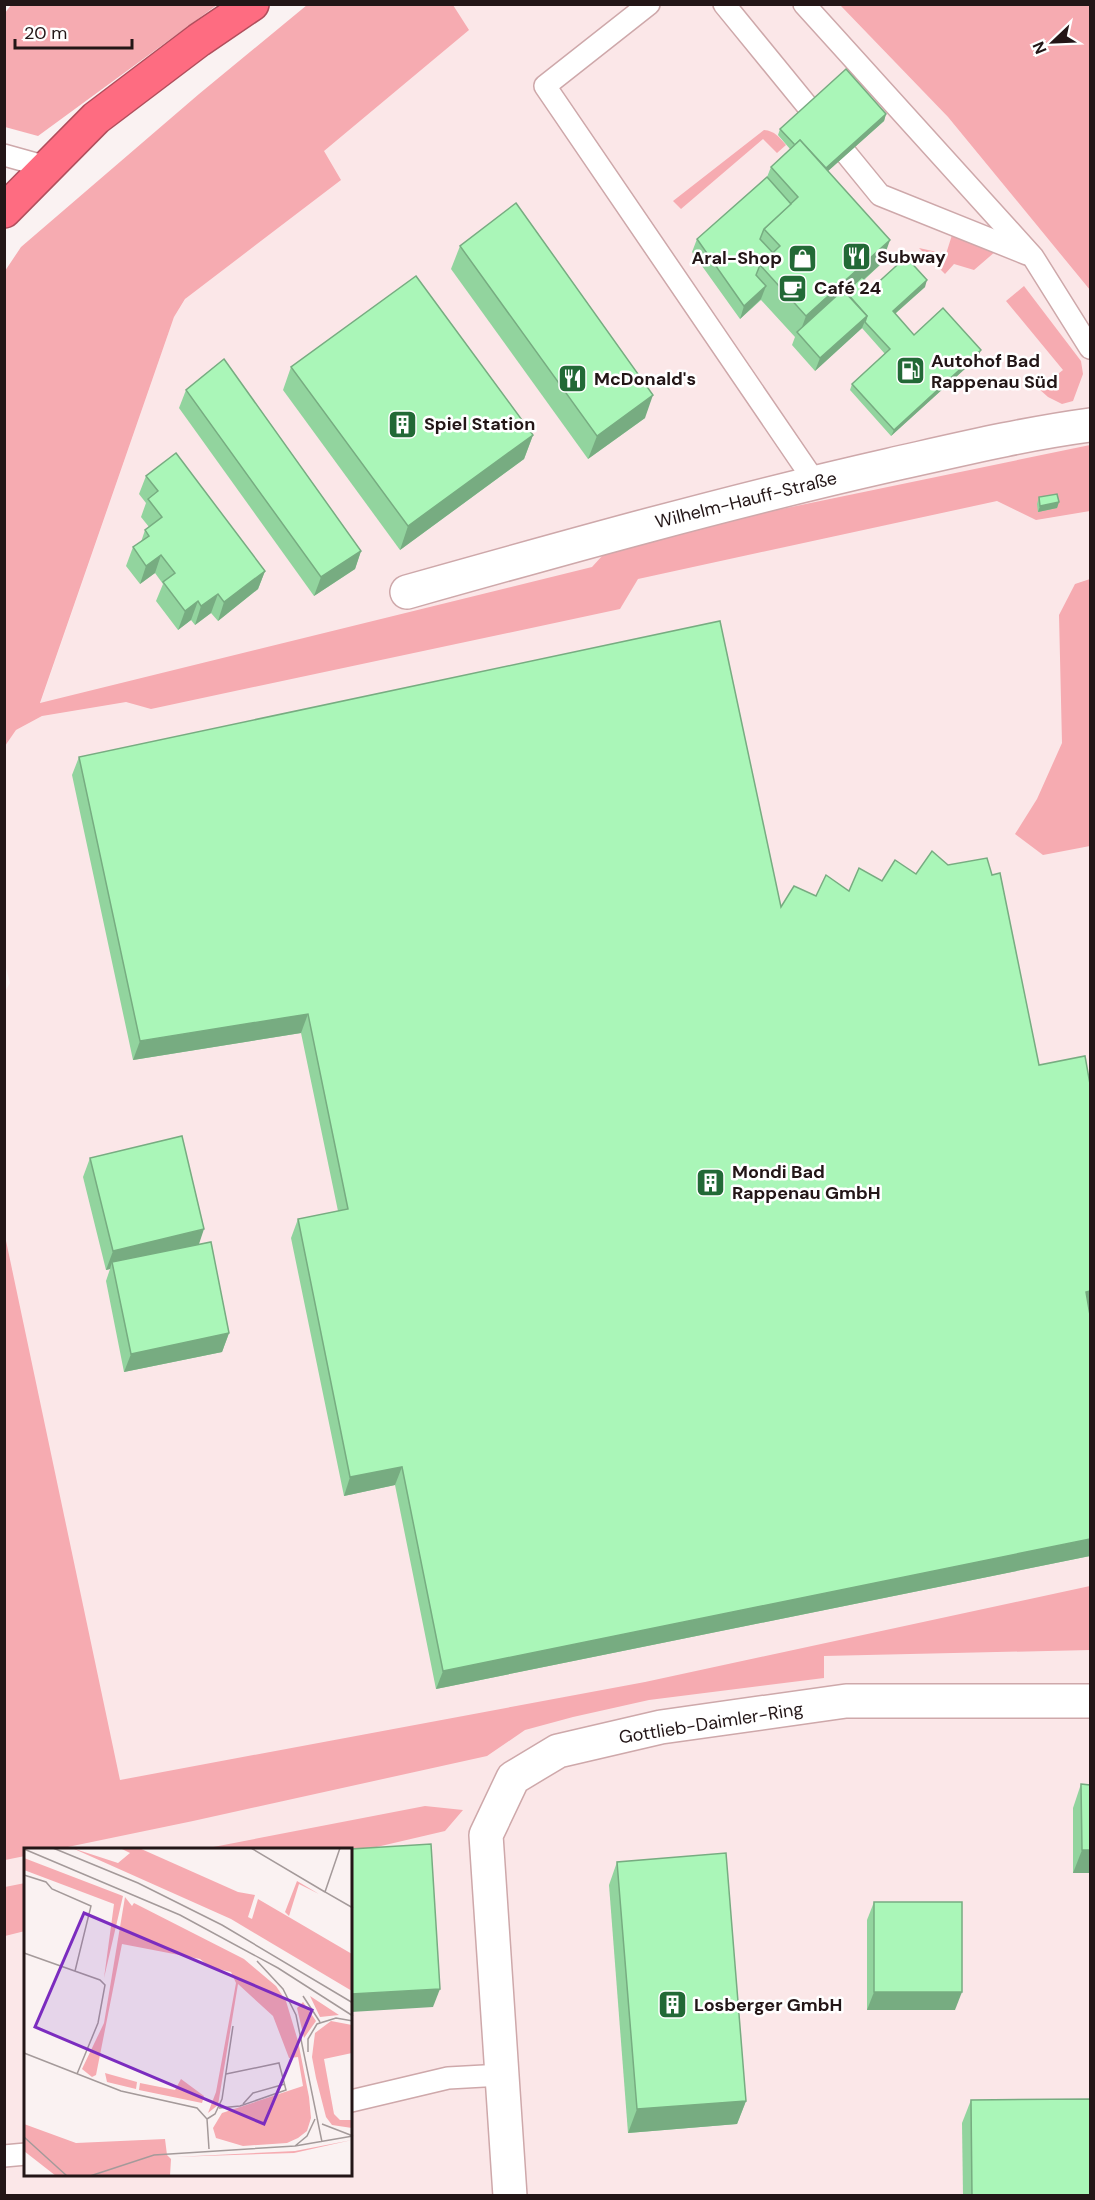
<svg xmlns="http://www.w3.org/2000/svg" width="1095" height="2200" viewBox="0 0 1095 2200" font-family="'DM Sans',sans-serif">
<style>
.built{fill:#fbe7e8;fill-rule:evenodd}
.green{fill:#f6abb1}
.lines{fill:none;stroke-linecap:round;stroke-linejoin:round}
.lane-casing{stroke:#cea8aa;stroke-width:24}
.street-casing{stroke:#cea8aa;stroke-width:36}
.highway-casing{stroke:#b14e5c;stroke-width:36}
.lane{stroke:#fff;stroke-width:21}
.street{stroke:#fff;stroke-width:33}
.highway{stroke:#fe6c81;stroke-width:33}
.wall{fill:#92d49e}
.shaded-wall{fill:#77ac81}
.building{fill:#aaf6b8;stroke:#77ac81;stroke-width:1.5}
.labels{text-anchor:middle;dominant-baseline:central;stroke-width:5;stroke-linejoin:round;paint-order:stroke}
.poi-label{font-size:18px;font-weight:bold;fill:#231617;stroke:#fff;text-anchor:start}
.street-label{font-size:18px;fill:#231617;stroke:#fff}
.inset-road{fill:none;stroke:#a49a9a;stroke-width:1.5}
.view{fill:#7b2cbf;fill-opacity:0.15;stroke:#7b2cbf;stroke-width:3}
.inset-edge{fill:none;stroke:#231617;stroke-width:3}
</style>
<rect width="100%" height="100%" fill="#faf2f2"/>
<!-- built -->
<path class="built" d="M453,5H840L948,117L1090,290V2195H5L4,993L10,983L4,960L5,746L16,730L42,716L40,704L174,317L282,147L454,8ZM26,1849H351V2174H26Z"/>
<!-- green -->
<g class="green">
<path d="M11,5V4L217,5L38,136L5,127V13Z"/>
<path d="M307,5H453L469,30L324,151L341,180L185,299L174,317L40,703L592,567L613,544L1090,445V511L1036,520L997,501L638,579L620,609L151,709L126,702L42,716L16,730L5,746V271L21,247L199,94Z"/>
<path d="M840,5H1090V290L948,117Z"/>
<path d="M764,130C775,131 779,137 786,145L777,153L763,139L681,209L673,201Z"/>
<path d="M952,235L996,251L974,270L954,264L945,274L919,248L946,254Z"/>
<path d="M1024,286L1081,361L1083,374L1073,401L1062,404L1048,397L1039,389L1063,370L1006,301Z"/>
<path d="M1090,579V846L1043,855L1015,834L1037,799L1062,743L1059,615L1075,584Z"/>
<path d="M5,1236L120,1780L645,1682L1090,1586V1650L824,1656V1678L649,1700L573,1717L525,1730L487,1756L193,1821L58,1849H26L25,1856L5,1860Z"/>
<path d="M425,1806L463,1810L445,1831L351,1853V1849H203Z"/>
<path d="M25,1883V1931L5,1936V1887Z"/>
</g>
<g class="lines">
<defs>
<g id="lane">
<path d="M649,4L545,86L815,482"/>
<path d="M724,4L880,195L1027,254"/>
<path d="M804,4L1033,257L1090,348"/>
<path d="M4,155L47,167"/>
<path d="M351,2101L448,2078L502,2075"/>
<path d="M4,2156L26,2154"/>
</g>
<g id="street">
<path d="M407,592C567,547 727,502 890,465C957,450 1023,434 1090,425"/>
<path d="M510,2196L486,1835L513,1778L558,1751L661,1727L846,1701H1090"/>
</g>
<path id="highway" d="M4,211L96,118L199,40L252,4"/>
</defs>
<!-- lane casing -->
<use href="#lane" class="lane-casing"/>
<!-- street casing -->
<use href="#street" class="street-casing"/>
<!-- highway casing -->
<use href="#highway" class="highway-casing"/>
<!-- lane -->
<use href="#lane" class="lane"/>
<!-- street -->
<use href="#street" class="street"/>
<!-- highway -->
<use href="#highway" class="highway"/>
</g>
<!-- wall -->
<g class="wall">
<path d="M886,114L884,121L828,171L882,263L864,280L872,288L925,287L895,314L914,335L978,357L891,436L850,390L852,384L885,354L862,328L815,371L792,345L795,337L761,300L740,319L692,252L697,239L767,177L771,167L790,149L778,135L780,129Z"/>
<path d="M460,246L645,418L588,459L451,269Z"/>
<path d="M291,367L533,435L524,459L400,550L283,390Z"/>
<path d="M186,390L361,551L355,569L314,596L179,408Z"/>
<path d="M146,476L265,571L258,589L218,621L211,613L195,625L191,620L178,630L156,601L163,584L155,573L140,584L126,566L133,547L141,542L145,530L149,527L141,517L146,503L139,494Z"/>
<path d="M1039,497L1059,502L1057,508L1038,512L1037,504Z"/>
<path d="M79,757L781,907L1089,1309L1090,1315V1556L436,1689L395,1485L344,1496L291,1238L298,1219L338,1211L301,1033L133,1060L72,775Z"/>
<path d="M90,1158L199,1245L229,1333L222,1352L124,1372L106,1281L110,1269L106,1270L83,1177Z"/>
<path d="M1081,1784L1090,1873H1073V1808Z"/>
<path d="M617,1862L746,2101L737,2124L628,2133L609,1885Z"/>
<path d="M874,1902L955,2010H867V1920Z"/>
<path d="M971,2100L1090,2196H963L962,2123Z"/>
</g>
<!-- shaded-wall -->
<g class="shaded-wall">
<path d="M886,114L884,121L818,180L820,173Z"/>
<path d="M890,240L882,263L843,298L799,335L806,316Z"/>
<path d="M927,280L925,287L890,318L893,311Z"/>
<path d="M766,286L761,299L740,319L744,306Z"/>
<path d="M867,316L862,328L815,371L820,358Z"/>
<path d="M981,350L978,357L891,436L894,430Z"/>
<path d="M653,395L645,418L588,459L597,436Z"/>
<path d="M533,435L524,459L400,550L408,526Z"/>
<path d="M1059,502L1057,508L1038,512L1040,506Z"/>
<path d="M361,551L355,569L314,596L321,577Z"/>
<path d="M161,555L155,573L140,584L146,566Z"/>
<path d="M265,571L258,589L218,621L224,602Z"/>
<path d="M218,594L211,613L195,625L201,606Z"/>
<path d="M198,601L191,620L178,630L185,611Z"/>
<path d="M308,1014L301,1033L133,1060L140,1041Z"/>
<path d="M204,1229L198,1247L112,1262L110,1269L106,1270L113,1251Z"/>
<path d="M1090,1291V1308L1079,1311L1086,1292Z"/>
<path d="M229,1333L222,1352L124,1372L131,1354Z"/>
<path d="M402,1467L395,1485L344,1496L350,1477Z"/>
<path d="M1090,1539V1556L436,1689L443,1671Z"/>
<path d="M1082,1850H1090V1873H1073Z"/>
<path d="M440,1989L433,2007L351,2012V1994Z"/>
<path d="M874,1992H962L955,2010H867Z"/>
<path d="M746,2101L737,2124L628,2133L637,2109Z"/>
</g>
<!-- building -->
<g class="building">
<path d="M846,69L886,114L826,168L800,140L795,145L780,129Z"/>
<path d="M800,140L890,240L806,316L760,265L780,246L764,229L798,197L771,167Z"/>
<path d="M767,177L791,204L764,229L760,239L773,253L760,265L756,275L766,286L744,306L697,239Z"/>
<path d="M516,203L653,395L597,436L460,246Z"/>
<path d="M906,257L927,280L893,311L914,335L943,308L981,350L894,430L852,384L890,349L865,322L867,316L846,292L862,277L872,288Z"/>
<path d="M416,276L533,435L408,526L291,367Z"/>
<path d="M843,290L867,316L820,358L797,332Z"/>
<path d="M224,359L361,551L321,577L186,390Z"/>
<path d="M176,453L265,571L224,602L218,594L201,606L198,601L185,611L163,582L175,573L161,555L146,566L133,547L149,536L145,530L162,517L148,499L158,491L146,476Z"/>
<path d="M1057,494L1059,502L1040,506L1039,497Z"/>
<path d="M720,621L781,907L794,886L816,896L826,875L849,891L859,868L882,881L895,860L916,874L932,851L948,865L987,858L992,875L1000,873L1039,1065L1085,1056L1090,1084V1291L1086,1292L1090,1315V1539L443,1671L402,1467L350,1477L298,1219L348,1209L308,1014L140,1041L79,757Z"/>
<path d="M182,1136L204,1229L113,1251L90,1158Z"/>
<path d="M211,1242L229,1333L131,1354L112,1262Z"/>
<path d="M1081,1784L1090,1785V1850H1082Z"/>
<path d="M431,1844L440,1989L351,1994V1849Z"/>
<path d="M726,1853L746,2101L637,2109L617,1862Z"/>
<rect x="874" y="1902" width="88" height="90"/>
<path d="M1090,2099V2196H972L971,2100Z"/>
</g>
<!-- icons -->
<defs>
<symbol id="restaurant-square" viewBox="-11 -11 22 22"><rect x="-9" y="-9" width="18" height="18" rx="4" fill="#226936" stroke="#fff"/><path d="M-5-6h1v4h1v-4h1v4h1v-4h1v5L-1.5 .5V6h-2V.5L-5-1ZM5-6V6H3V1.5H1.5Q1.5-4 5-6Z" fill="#fff"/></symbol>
<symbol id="shop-square" viewBox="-11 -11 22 22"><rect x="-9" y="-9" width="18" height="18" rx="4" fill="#226936" stroke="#fff"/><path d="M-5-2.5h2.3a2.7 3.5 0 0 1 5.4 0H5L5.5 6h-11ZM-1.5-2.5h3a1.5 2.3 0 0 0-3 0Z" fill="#fff"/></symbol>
<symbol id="cafe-square" viewBox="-11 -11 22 22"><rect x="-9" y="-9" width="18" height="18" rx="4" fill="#226936" stroke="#fff"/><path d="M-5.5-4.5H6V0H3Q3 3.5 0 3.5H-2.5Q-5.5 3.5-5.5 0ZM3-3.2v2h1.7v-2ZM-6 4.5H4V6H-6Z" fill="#fff"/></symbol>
<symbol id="fuel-square" viewBox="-11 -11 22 22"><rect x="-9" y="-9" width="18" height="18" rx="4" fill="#226936" stroke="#fff"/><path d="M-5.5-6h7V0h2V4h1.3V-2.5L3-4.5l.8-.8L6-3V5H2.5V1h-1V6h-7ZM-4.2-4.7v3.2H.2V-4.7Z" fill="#fff"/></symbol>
<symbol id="building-square" viewBox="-11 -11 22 22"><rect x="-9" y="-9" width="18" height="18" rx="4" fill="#226936" stroke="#fff"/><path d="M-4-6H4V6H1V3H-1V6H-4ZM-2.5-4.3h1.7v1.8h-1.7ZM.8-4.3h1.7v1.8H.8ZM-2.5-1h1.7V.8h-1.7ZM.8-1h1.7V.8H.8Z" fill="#fff"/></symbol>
</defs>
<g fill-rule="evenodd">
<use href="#restaurant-square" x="840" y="240" width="33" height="33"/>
<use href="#shop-square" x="786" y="242" width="33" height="33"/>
<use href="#cafe-square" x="776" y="272" width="33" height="33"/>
<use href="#fuel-square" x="894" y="354" width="33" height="33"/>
<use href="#restaurant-square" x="556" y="362" width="33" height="33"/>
<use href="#building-square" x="386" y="408" width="33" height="33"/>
<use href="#building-square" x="694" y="1166" width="33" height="33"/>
<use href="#building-square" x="656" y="1988" width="33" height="33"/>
</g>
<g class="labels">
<!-- poi labels -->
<g class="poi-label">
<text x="877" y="257">Subway</text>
<text x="782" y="258" text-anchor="end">Aral-Shop</text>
<text x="814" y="288">Café 24</text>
<text x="931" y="361">Autohof Bad<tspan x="931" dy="21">Rappenau Süd</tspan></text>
<text x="594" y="379">McDonald's</text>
<text x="424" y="424">Spiel Station</text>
<text x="732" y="1172">Mondi Bad<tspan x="732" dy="21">Rappenau GmbH</tspan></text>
<text x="694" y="2005">Losberger GmbH</text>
</g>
<!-- street labels -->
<g class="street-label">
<text transform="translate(746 500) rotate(-14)">Wilhelm-Hauff-Straße</text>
<text transform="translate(711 1723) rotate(-9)">Gottlieb-Daimler-Ring</text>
</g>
</g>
<!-- overview -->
<g transform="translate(24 1848)">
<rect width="328" height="328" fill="#faf2f2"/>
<path d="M48,0L94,15L106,5L96,0H115L214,44L231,47L224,69L228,71L234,51L328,106V143L207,71ZM0,10L99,48L80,130L90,56L0,22ZM273,33L295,46L275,36L265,68L261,64ZM101,49L108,58L110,55L220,111L252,138L262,153L274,193L285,249L287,270L283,283L274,290L263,295L219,298L192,290L189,280L198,265L279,238L274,209L265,210L249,168L214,136L194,257L184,265L192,244L212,135L207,124L186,119L176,111L98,96L72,227L68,229L58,221L80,175ZM286,148L315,167L296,169ZM279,154L292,173L280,190L273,160ZM307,173L328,177V205L300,211L310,266L316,272H328V280L308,277L302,269L292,230L288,209L291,185ZM81,225L113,234L112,241L83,234ZM157,231L180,248L178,255L115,242L116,235L151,242ZM0,276L52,295L141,291L143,307L147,311L146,328H32L0,303ZM328,292L270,305L150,309L271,303Z" fill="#f6abb1"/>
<path class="inset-road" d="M29,0L114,35L198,77L329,155M227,0L301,44M316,0L301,44L329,60M0,1L156,67L254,120L329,168M0,27L22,34L28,41L67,58L51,123M0,105L76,132L81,137L74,175L53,226M233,113L259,141L272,167L298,294M279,148L296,174M284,204V191L293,176L312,170L329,173M0,205L97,243L173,260L183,271L185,301M219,256L229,245L261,236M195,260L216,258L262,242L255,215L202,226M183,271L191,266L198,251L209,178M298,276L329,288M0,289L43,328M271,298L283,288L291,271M66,328L130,307L271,298L329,288"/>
<path class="view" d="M60,65L288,162L240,276L11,179Z"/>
<rect width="328" height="328" class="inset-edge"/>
</g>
<!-- border -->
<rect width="1095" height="2200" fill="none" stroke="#231617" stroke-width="12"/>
<!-- north arrow -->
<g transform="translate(1053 42) rotate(247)" stroke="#ffffff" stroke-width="4.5" paint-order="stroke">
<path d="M0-4.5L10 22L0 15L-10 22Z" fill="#231617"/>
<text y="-9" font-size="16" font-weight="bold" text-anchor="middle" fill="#231617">N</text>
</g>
<!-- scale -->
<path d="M15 39v9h117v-9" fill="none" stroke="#231617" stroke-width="3"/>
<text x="24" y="39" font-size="18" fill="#231617" stroke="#ffffff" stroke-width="4.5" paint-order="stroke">20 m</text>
</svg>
